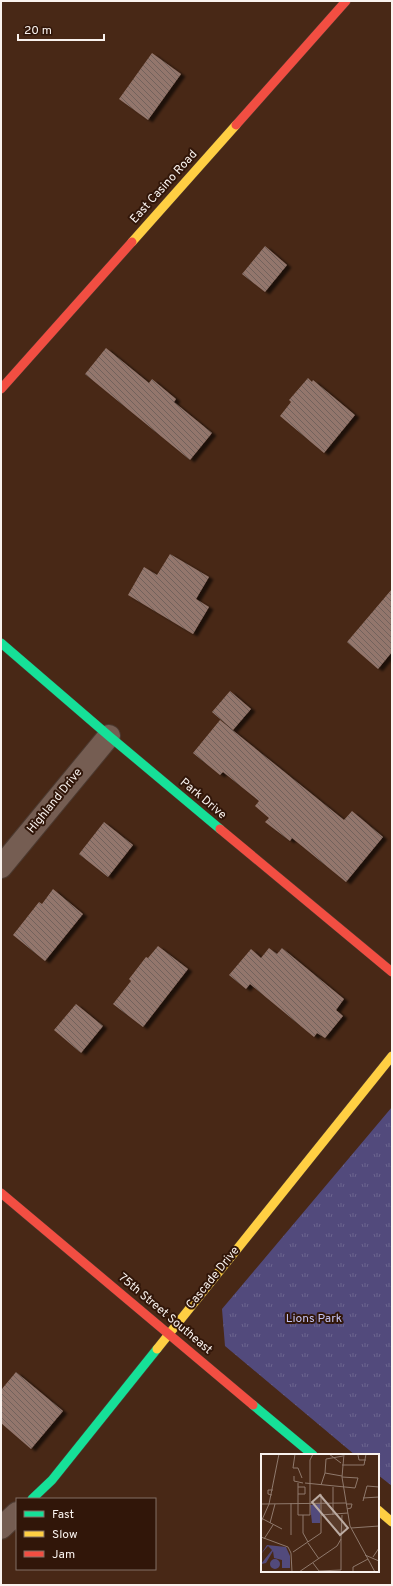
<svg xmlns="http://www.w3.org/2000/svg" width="393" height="1586" viewBox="0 0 393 1586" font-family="Overpass,sans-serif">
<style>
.park{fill:url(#park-tufts)}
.building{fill:url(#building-back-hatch);filter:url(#shadow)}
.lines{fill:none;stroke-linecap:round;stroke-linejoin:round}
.street-casing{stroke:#4c392f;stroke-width:24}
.fast-casing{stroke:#4c392f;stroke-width:10}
.slow-casing{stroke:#4c392f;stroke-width:10}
.jam-casing{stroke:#4c392f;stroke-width:10}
.street{stroke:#755d52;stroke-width:22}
.fast{stroke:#16e098;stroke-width:9}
.slow{stroke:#ffcf43;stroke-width:9}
.jam{stroke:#f24e42;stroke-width:9}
.labels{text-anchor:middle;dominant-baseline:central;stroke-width:4;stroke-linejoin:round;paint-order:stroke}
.street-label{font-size:12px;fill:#f9f2ee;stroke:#311609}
.park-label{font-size:12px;fill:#c3c3f3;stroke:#311609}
.inset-road{fill:none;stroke:#8f796c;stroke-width:1}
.view{fill:#bbaba2;fill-opacity:0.15;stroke:#bbaba2;stroke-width:2}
.inset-edge{fill:none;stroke:#f9f2ee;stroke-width:2}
</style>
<defs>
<pattern id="park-tufts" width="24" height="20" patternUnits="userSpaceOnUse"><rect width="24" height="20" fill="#524a7c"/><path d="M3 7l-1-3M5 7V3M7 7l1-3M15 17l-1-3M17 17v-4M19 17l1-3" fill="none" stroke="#6c658f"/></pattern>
<pattern id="building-back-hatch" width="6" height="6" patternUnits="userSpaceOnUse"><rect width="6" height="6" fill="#93766c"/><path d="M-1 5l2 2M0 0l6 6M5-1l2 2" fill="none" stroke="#73625b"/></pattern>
<filter id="shadow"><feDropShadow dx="4.5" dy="2.5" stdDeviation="1" flood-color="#0009"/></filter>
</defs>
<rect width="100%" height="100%" fill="#482816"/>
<!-- park -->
<path class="park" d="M392,1107V1486L378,1475V1455H355L225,1346L222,1309Z"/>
<!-- building -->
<g class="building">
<path d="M152,53L181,74L148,120L119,99Z"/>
<path d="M265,246L287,265L265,292L242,274Z"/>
<path d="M106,348L149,383L152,379L176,399L174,402L212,433L190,460L85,374Z"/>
<path d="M308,378L312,382L313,380L355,415L324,453L280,416L291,402L289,400Z"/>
<path d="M170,554L209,577L196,599L209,607L193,634L128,595L144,567L157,575Z"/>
<path d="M392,589V652L378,669L347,642Z"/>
<path d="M230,691L251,709L233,730L212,712Z"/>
<path d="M220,720L344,820L352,811L383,837L346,882L292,838L290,841L265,822L269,818L255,806L259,801L223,772L220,775L193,753Z"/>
<path d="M104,822L133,845L108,877L79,854Z"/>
<path d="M53,889L83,914L45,961L13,935L39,902L42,904Z"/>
<path d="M158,946L188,969L143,1027L113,1004L131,981L129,979L146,957L148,958Z"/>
<path d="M269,948L277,954L282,948L344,999L336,1010L343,1016L325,1038L317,1033L314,1037L250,984L246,989L229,975L251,949L261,958Z"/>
<path d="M76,1004L103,1026L81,1053L54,1030Z"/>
<path d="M16,1372L63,1411L31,1449L1,1423V1390Z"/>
</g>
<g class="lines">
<defs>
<g id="street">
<path d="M1,867L109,736"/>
<path d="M1,1528L17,1513"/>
</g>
<g id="fast">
<path d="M1,643L109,736L220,829"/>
<path d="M253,1405L313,1455"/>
<path d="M32,1499L52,1480L157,1349"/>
</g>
<g id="slow">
<path d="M132,242L236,125"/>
<path d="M157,1349L392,1056"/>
<path d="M378,1510L392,1522"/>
</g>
<g id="jam">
<path d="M236,125L346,1"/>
<path d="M1,389L132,242"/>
<path d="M220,829L392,972"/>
<path d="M1,1193L253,1405"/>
</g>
</defs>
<!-- street casing -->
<use href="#street" class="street-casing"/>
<!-- fast casing -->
<use href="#fast" class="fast-casing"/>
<!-- slow casing -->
<use href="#slow" class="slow-casing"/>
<!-- jam casing -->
<use href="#jam" class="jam-casing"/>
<!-- street -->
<use href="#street" class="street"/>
<!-- fast -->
<use href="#fast" class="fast"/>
<!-- slow -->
<use href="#slow" class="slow"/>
<!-- jam -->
<use href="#jam" class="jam"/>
</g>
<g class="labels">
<!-- street labels -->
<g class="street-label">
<text transform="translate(164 187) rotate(-48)">East Casino Road</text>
<text transform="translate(203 799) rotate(40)">Park Drive</text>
<text transform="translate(55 801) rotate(-51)">Highland Drive</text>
<text transform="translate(213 1278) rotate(-51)">Cascade Drive</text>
<text transform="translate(165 1314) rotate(40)">75th Street Southeast</text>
</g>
<!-- park labels -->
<g class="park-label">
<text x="314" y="1319">Lions Park</text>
</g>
</g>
<!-- overview -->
<g transform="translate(261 1454)">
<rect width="118" height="118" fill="#482816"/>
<path d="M6,91L25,93L29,102V114H21V106L13,104L12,97L5,109L0,110L11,96L7,92L0,100ZM9 110a5 5 0 1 1 10 0a5 5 0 1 1-10 0Z" fill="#524a7c"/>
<path d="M59,50V69H51L49,51Z" fill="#524a7c"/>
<path class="inset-road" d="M34,0L32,14H37L41,24M68,0L80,9M83,0L81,23L89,72L114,118M97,1L98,6H105M81,11H103L105,0M64,19L81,22M33,22V27L42,29M37,29V61H49V6L52,0M44,29L94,34L97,24L81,23M60,31L64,19L65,5L82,2M72,33V61M37,40H44V33H37M11,41L7,40V36H12M102,44L118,43M102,47L106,32L118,33M0,50L85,49M85,50H91L90,54L86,55M42,61V79L47,88M60,61L87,59M2,65L21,75M0,68L8,50L18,0M9,69L14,50M90,74L118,72M30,81V49M0,83L27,93L30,99L31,118M3,85L12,71M47,89L58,105M32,98L60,79V40M104,101L118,107M112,103L118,94V71M52,109L58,117L80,116V85M38,118L76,92L80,85L81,61M92,118V113L107,105"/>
<path class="view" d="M59,41L87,74L79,81L51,48Z"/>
<rect width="118" height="118" class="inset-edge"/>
</g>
<!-- border -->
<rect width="393" height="1586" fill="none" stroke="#f9f2ee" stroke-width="4"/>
<!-- legend -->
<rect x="16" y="1498" width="140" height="72" fill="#311609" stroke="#816e65"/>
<rect x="24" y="1511" width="20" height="6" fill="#16e098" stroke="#816e65"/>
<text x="52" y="1518" font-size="12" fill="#f9f2ee">Fast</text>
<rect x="24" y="1531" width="20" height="6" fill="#ffcf43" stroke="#816e65"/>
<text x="52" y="1538" font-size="12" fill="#f9f2ee">Slow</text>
<rect x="24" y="1551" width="20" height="6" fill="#f24e42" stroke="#816e65"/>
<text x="52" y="1558" font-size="12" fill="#f9f2ee">Jam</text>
<!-- scale -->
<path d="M18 34v6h86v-6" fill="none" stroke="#f9f2ee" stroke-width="2"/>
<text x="24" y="34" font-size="12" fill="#f9f2ee" stroke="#311609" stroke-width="3" paint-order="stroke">20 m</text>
</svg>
